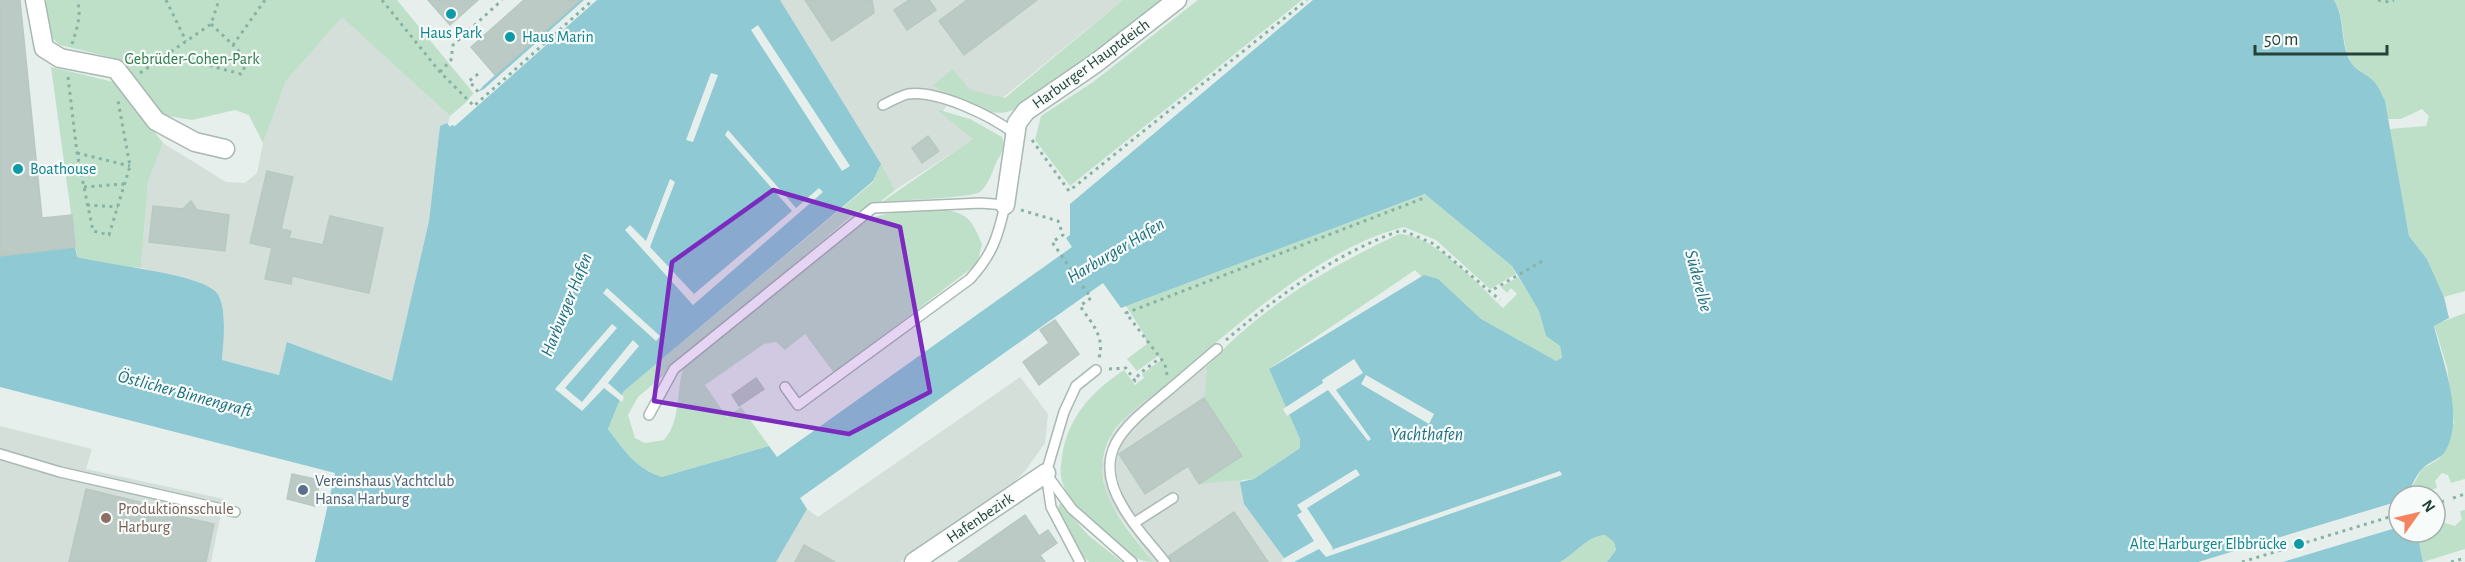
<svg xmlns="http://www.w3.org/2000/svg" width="2465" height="562" viewBox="0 0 2465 562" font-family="'Alegreya Sans',sans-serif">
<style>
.built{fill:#d4dfda}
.green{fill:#bfe0c8}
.water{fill:#8ec9d4}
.pier{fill:#e6efeb}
.building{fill:#bbcac4;stroke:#b8c9c2;stroke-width:1.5}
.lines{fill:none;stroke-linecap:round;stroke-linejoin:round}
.service-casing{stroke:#a8b8b2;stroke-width:12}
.minor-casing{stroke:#a8b8b2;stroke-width:21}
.path{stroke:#86b3a5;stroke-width:3;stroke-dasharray:3 4.5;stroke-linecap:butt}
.service{stroke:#fff;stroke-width:9}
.minor{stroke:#fff;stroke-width:18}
.marked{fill:#7b2cbf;fill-opacity:0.2;stroke:#7b2cbf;stroke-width:4.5;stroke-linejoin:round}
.culture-dot{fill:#0f9aa8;stroke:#f7fbf9;stroke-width:2}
.service-dot{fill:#5c6f8a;stroke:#f7fbf9;stroke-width:2}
.education-dot{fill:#8d6e63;stroke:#f7fbf9;stroke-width:2}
.labels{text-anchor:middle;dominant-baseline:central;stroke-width:4.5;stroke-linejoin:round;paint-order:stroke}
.culture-label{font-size:16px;fill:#0d838f;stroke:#f7fbf9;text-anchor:start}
.park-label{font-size:16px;fill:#2d7a4b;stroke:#f7fbf9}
.street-label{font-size:16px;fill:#24423a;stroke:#f7fbf9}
.service-label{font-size:16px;fill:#4e5e75;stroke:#f7fbf9;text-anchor:start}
.education-label{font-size:16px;fill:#785e54;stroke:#f7fbf9;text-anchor:start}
.water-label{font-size:18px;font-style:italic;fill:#1c6f80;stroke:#f7fbf9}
</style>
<rect width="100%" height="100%" fill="#e6efeb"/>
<!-- built -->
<g class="built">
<path d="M780,0H1123L1000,100L957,90L942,113L974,139L895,190Z"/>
<path d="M342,16L450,116L448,124L440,126L429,221L392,382L288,342L279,375L222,360L224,316L204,285L141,268L148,182L163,143L226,182L245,183L257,173L263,143L286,81Z"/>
<path d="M1200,357L1207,366L1241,481L1244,504L1287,562H1153L1110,503L1105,489L1102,465L1111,436L1127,415Z"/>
<path d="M1020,377L1048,414L1045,443L1025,471L1000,496L900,562H776L807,509L818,517Z"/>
<path d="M0,426L92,449L86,469L224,499L211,562H0Z"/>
</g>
<!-- green -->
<g class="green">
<path d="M45,0H397L475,95L450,116L342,17L286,81L263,143L249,115L235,110L192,120L162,115L122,60L60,45L53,39L48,25Z"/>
<path d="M1123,0H1165L1095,54L1013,110C986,121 956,97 932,86L953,69L970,90L1005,98Z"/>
<path d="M1198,0H1302L1070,186L1035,140L1041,116L1093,82Z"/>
<path d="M2334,0H2465V291L2444,297L2427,259L2409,236L2389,129L2426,126L2429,116L2422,109L2401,119H2386C2385,104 2381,88 2368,77C2361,70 2353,69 2349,58C2341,39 2345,17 2334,0Z"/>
<path d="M51,67L114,82L163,143L148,182L141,268L94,262L77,257Z"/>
<path d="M936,109L970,119L1002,137C1006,148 1001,154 996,163C992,173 988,185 980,192C971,198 899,200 882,202L973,139Z"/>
<path d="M881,164L895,190L880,202L856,212L638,397L628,415L635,438L645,443L664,440C681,421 676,392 683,369L862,221C884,212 943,202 964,216C973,221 978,235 982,244L977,264L834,373L805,334L785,350L776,342L764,344L705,385L727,417L741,407L769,446L662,477C636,469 624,450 608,429L623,392L873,182Z"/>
<path d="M1426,194L1512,266L1516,274L1490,289L1436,240L1404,227C1320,248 1235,327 1170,382C1146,402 1114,418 1105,450C1092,494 1129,530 1153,562C1133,562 1123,548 1107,535C1090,521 1071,506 1063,484C1059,475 1061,466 1062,456C1068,417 1092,391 1124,370L1135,385L1144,378L1142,374L1161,360L1158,356L1137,371L1127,359L1147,344L1144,334L1126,306Z"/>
<path d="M1399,234C1433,234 1479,285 1503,308L1517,294L1511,288L1507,293L1501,287L1518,277L1539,311L1546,336L1560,346L1562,359L1556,361L1465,321L1415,270L1269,369L1300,439V448L1254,479L1199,484L1207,366C1261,307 1327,268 1399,234Z"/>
<path d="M2465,313V479L2451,483L2448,475L2442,473L2435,481L2437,488L2407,496L2422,469L2439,459L2454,422L2447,367L2434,325Z"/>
<path d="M1060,503L1088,535L1122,562H1089L1079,552L1058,509Z"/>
<path d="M2465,510V549L2423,562L2417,532H2435V518L2442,516L2445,523L2455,526L2462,519L2460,511Z"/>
<path d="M1605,535L1614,542L1616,550L1607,562H1560C1577,553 1585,537 1605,535Z"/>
</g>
<!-- water -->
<path class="water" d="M580,0H780L881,164L873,181L623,392L608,429C624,450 636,469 662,477L769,446L777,457L1072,247L1066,238L1070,235V204L1313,0H2334C2345,18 2340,39 2349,59C2355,72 2368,73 2376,84C2380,89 2382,96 2385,101L2409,236L2427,259L2444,297L2449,318L2434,326C2442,360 2464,413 2447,448C2442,459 2432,460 2423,468C2416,475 2411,487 2407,496H2399V532H2417L2423,562H1607L1616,550L1614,542L1605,535C1585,537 1577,553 1560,562H1287L1244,504L1240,482L1254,479L1300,448V439L1269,369L1424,275L1438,279L1481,319L1556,361L1562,358L1560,346L1546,336L1539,311L1512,266L1425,194L1121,308L1103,283L800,498L807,509L776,562H315L335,473L0,387V256L75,247L77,257C106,265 198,273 216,292C228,306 223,343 222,360L279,375L287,342L392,381L429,221L440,126L447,123L450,127L483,86Z"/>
<!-- pier -->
<g class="pier">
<path d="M584,0H597L455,126L448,124L473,94L484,89Z"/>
<path d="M758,25L850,166L842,171L751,30Z"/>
<path d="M711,73L718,75L693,142L686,140Z"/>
<path d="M728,130L796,208L819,188L823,192L693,305L625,230L630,225L646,241L670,179L675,182L650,247L694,294L792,211L725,135Z"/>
<path d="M607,288L660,336L656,341L603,293Z"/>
<path d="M612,324L617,328L565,388L582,402L633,340L639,346L608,383L624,397L622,402L604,388L582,411L555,389Z"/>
<path d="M1354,359L1363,373L1336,390L1371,439L1368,441L1328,390L1287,416L1283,409L1323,383L1322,380Z"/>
<path d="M1366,375L1434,414L1429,424L1361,384Z"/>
<path d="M1356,469L1360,475L1307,508L1333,548L1331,550L1560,471L1562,475L1326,557L1319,549L1294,562H1283L1281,560L1314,541L1297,515L1302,512L1297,505Z"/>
<path d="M2399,501V527L2283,562H2198Z"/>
</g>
<!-- building -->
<g class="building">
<path d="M0,0H20L42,218L72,215L75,247L0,256Z"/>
<path d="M428,0H478L450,25Z"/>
<path d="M524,0H580L495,75L471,47Z"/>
<path d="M805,0H872L874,13L832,41Z"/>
<path d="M909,0H929L936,10L907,30L894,10Z"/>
<path d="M967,0H1037L964,55L939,21Z"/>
<path d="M928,136L939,151L922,163L912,148Z"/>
<path d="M267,171L293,177L281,229L291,231L289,238L323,245L330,216L383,228L369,293L292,276L291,284L265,279L272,248L250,243Z"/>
<path d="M191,201L197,210L229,215L225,251L149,242L153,206L183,209Z"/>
<path d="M1055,320L1079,354L1039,385L1023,362L1049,343L1040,330Z"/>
<path d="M756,378L764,389L739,406L732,395Z"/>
<path d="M1204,398L1242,456L1199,484L1188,466L1145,494L1119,454Z"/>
<path d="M292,474L320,480L315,506L287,499Z"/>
<path d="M86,489L140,502L139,507L214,524L206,562H69Z"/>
<path d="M1234,512L1268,562H1172L1169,556Z"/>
<path d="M1025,515L1039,536L1048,530L1057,543L1040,555L1045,562H958Z"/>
<path d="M804,545L835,562H795Z"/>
</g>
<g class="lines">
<defs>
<g id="service">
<path d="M883,105C891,101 900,96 908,94C938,90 992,116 1015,134"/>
<path d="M649,415L674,369L873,208L981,203L1005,205C998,237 992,255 970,279L798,405L785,387"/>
<path d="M0,454L60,472L235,512"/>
<path d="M1047,475L1072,509L1132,562"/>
<path d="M1134,523L1173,498"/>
<path d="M1080,562L1051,507L1046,473L1064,412L1076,386L1096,370"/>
<path d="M1165,562C1151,544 1134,527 1123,507C1090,453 1124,427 1164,394C1182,379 1199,364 1217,349"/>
</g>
<g id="minor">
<path d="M35,0L44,48L60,58L116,69L156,121L195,142L225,149"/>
<path d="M1005,205L1017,123L1026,111L1096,63L1177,0"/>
<path d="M914,562L1046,473"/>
</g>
</defs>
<!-- service casing -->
<use href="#service" class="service-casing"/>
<!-- minor casing -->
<use href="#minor" class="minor-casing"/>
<!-- path -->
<g class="path">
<path d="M166,0L186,41"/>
<path d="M382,0L440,72L474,106L593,0"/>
<path d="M2378,0L2389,2L2394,0"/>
<path d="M211,24L233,45L265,0"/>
<path d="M72,44C77,29 82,14 77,0"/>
<path d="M166,54L241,74L248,61L233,45"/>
<path d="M128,57L153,63"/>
<path d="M440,72L451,60L453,45L502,0"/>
<path d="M140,73L211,24L219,0"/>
<path d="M478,74L469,81L479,93"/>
<path d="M68,77L77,153L93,231L109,235L130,166L118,101"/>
<path d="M1032,140L1069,191L1307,0"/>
<path d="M77,153L130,166"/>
<path d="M84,187L124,184"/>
<path d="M87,205L118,207"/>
<path d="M1021,210L1058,221L1063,235L1052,242L1091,298L1080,306C1092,324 1105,336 1099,358"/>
<path d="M1494,289L1544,260"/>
<path d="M1226,340C1279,295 1336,253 1402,230L1434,244L1500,300"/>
<path d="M1109,369L1126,368L1135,381L1139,374L1160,358"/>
<path d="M1167,375L1165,364L1126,313L1424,198"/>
<path d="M2453,498L2465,494"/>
<path d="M2435,504L2444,501"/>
<path d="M2242,562L2399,514"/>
<path d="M2451,562L2465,558"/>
</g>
<!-- service -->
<use href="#service" class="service"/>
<!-- minor -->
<use href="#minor" class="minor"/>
</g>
<!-- marked area -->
<path class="marked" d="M773,190L900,227L930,392L849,434L654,401L672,262Z"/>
<!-- markers -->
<g class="culture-dot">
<circle cx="451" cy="14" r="6"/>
<circle cx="510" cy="37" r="6"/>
<circle cx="18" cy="169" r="6"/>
<circle cx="2299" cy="544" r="6"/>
</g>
<circle class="service-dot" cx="303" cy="490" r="6"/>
<circle class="education-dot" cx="106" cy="518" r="6"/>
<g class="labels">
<!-- culture labels -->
<g class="culture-label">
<text x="451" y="33" text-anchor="middle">Haus Park</text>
<text x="522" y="37">Haus Marin</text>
<text x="30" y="169">Boathouse</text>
<text x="2287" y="544" text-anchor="end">Alte Harburger Elbbrücke</text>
</g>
<!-- park labels -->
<g class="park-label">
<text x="192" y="59">Gebrüder-Cohen-Park</text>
</g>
<!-- street labels -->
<g class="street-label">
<text transform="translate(1091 64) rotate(-36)">Harburger Hauptdeich</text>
<text transform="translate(980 518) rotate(-34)">Hafenbezirk</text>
</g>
<!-- service labels -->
<g class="service-label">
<text x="315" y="481">Vereinshaus Yachtclub<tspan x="315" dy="18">Hansa Harburg</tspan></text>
</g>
<!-- education labels -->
<g class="education-label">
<text x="118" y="509">Produktionsschule<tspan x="118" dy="18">Harburg</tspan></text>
</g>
<!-- water labels -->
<g class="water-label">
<text transform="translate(1116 251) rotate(-31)">Harburger Hafen</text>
<text transform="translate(1698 281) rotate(75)">Süderelbe</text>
<text transform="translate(567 305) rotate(-68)">Harburger Hafen</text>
<text transform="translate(185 394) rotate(15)">Östlicher Binnengraft</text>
<text x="1427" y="435">Yachthafen</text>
</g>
</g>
<!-- north arrow -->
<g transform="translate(2417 514) rotate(56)"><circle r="28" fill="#f7fbf9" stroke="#a3b1ad" stroke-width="1.5"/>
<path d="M0-4.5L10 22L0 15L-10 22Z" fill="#f4845f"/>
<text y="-9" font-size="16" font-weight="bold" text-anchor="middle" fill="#24423a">N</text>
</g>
<!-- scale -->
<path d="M2255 45v9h132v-9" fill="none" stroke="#24423a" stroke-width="3"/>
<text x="2264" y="45" font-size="18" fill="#24423a" stroke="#f7fbf9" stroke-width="4.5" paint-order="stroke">50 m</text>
</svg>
